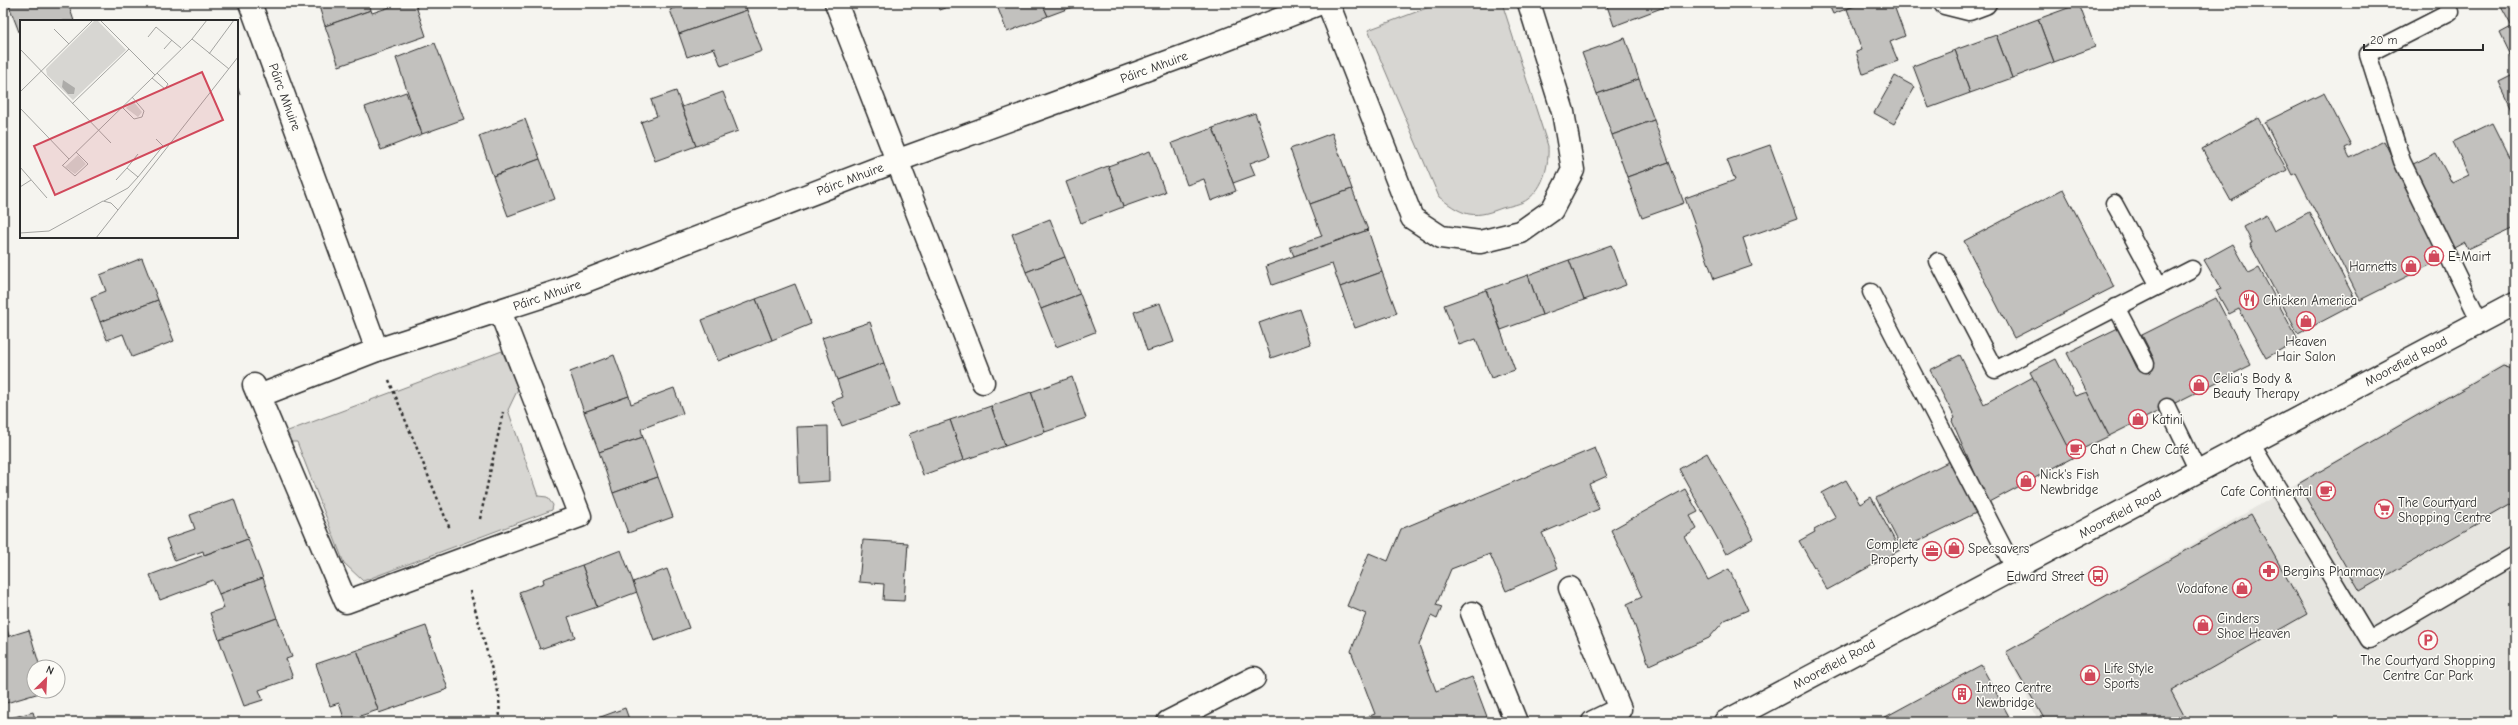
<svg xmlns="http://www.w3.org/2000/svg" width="2518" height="725" viewBox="0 0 2518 725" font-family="'Comic Neue',sans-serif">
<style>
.built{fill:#e6e5e0}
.green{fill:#d7d6d2;stroke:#81807e}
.building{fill:#c2c1be;stroke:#2b2b2b}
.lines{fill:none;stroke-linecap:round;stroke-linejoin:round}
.service-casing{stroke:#2b2b2b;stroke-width:19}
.minor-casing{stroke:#2b2b2b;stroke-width:25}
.tertiary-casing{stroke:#2b2b2b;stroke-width:25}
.path{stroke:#2b2b2b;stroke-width:2.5;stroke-dasharray:3 3;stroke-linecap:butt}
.service{stroke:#fdfcf7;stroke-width:16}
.minor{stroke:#fdfcf7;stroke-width:22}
.tertiary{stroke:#fdfcf7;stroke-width:22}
.labels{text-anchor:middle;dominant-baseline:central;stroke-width:3;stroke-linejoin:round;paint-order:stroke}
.street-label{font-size:13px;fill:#2b2b2b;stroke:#fdfcf7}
.poi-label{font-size:13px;fill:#2b2b2b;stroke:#fdfcf7;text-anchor:start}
.inset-road{fill:none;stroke:#a4a4a1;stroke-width:1}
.view{fill:#d1495b;fill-opacity:0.15;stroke:#d1495b;stroke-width:2}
.inset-edge{fill:none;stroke:#2b2b2b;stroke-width:2}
</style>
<rect width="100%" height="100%" fill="#f5f4ef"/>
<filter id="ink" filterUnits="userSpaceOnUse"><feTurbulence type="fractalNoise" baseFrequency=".025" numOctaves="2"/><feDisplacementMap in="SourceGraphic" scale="8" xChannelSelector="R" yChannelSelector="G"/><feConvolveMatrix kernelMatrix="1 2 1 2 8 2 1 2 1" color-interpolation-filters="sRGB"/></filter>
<g filter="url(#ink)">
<!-- built -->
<path class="built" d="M2504,363L2515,366V722H2039L2006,652Z"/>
<!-- green -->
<g class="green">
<path d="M1440,3H1502L1548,146C1549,165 1544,187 1528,199C1522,204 1510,206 1502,208C1491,212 1481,216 1469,214C1458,212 1447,203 1439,197L1368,30Z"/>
<path d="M502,351L518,389L508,410L538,496L547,497L553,505L552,510L363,581L344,563L297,442H287L280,434Z"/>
</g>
<!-- building -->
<g class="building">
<path d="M8,3H68L74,21H21V37Z"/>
<path d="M318,3H369L371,10L325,26Z"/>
<path d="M402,3H415L426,36L339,66L325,26L371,10L372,13Z"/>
<path d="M602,3H613L603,6Z"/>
<path d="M688,3H744L747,10L679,34L670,10Z"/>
<path d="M937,3H959L939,10Z"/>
<path d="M996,3H1042L1048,16L1007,32Z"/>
<path d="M1042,3H1083L1048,16Z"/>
<path d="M1606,3H1672V4L1614,26Z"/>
<path d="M1828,3H1862L1833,14Z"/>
<path d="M1862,3H1893L1905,36L1890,42L1898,61L1863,74L1856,52L1862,50L1847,9Z"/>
<path d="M2499,3H2515V25L2512,27Z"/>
<path d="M2079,4L2095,47L2054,62L2038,19Z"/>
<path d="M747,10L762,51L721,66L714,48L687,57L679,34Z"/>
<path d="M2038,19L2054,62L2012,78L1996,35Z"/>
<path d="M2515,25V64L2500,33Z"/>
<path d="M1996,35L2012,78L1970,93L1955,50Z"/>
<path d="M1625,38L1639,79L1597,94L1582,53Z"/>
<path d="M435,43L464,119L422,134L396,58Z"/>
<path d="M1955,50L1970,93L1929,108L1913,66Z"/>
<path d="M2515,74V115L2499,82Z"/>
<path d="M1895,76L1915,87L1894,124L1874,113Z"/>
<path d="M1639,79L1654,120L1612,135L1597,94Z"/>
<path d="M237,86L240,95L237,96Z"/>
<path d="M676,91L696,146L655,161L641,122L657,116L651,100Z"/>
<path d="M406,92L422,134L381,150L365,107Z"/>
<path d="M723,92L738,131L696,146L682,107Z"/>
<path d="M2324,93L2351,145L2345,148L2350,158L2384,141L2442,259L2360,300L2296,173L2292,175L2265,122Z"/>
<path d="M1255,113L1270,156L1250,163L1255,175L1233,183L1213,128Z"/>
<path d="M2258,118L2287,170L2231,201L2202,149Z"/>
<path d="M525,119L540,159L493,176L479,136Z"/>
<path d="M1654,120L1669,162L1627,177L1612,135Z"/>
<path d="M2492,123L2509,157L2515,154V227L2468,249L2465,242L2452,249L2411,165L2436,153L2452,183L2469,175L2453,142Z"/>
<path d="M1213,128L1236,191L1211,201L1204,179L1187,185L1172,143Z"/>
<path d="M1332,133L1352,189L1310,204L1290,149Z"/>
<path d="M1770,145L1797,219L1743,238L1752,266L1714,279L1685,198L1735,180L1727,160Z"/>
<path d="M1150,151L1165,192L1123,207L1108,166Z"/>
<path d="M540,159L555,199L508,216L493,176Z"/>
<path d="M1669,162L1684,203L1642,218L1627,177Z"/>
<path d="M1108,166L1123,207L1081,223L1066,182Z"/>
<path d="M1352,189L1368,230L1294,256L1290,247L1322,236L1310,204Z"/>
<path d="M2063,189L2114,287L2014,338L1964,241Z"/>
<path d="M2309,212L2357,303L2298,334L2250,244L2252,243L2244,227L2266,215L2274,231Z"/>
<path d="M1050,219L1065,257L1026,272L1012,234Z"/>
<path d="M1368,230L1382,272L1340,287L1332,264L1272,285L1266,266Z"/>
<path d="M2233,244L2249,273L2259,268L2298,340L2266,358L2239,309L2229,314L2216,291L2221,289L2204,260Z"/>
<path d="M1611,245L1626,285L1584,300L1569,260Z"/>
<path d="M1065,257L1080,294L1041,309L1026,272Z"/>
<path d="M142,258L158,300L100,322L91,297L106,291L100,275Z"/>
<path d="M1569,260L1584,300L1542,315L1528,275Z"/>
<path d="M1382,272L1397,313L1355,328L1340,287Z"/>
<path d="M1528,275L1542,315L1501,330L1486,290Z"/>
<path d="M795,284L811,324L772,340L756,299Z"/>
<path d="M1486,290L1515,370L1491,378L1476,339L1459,345L1444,305Z"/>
<path d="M1080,294L1095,332L1056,347L1041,309Z"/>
<path d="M2216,298L2251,365L2109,436L2067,353L2118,328L2137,368L2154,359L2142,335Z"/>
<path d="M756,299L772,340L718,361L702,320Z"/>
<path d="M158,300L174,341L132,357L123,334L107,340L100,322Z"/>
<path d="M1160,303L1174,342L1147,351L1134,312Z"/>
<path d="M1299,309L1311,344L1271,358L1259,323Z"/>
<path d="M870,322L884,363L837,380L822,338Z"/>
<path d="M614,355L629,396L584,412L570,372Z"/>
<path d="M1960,355L1984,404L2033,377L2074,457L1988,503L1952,421L1955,418L1930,370Z"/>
<path d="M2056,359L2075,396L2087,392L2109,436L2072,454L2030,372Z"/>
<path d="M884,363L899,406L842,426L832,401L843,397L837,380Z"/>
<path d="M2503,366L2515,370V502L2360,591L2298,484Z"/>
<path d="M1072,377L1086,418L1045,432L1031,392Z"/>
<path d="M674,388L683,413L641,429L643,437L599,452L584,412L629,396L631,404Z"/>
<path d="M1031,392L1045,432L1005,446L991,406Z"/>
<path d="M991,406L1005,446L964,460L950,420Z"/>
<path d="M950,420L964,460L923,475L909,434Z"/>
<path d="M828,426L829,481L799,483L797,427Z"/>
<path d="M643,437L658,477L613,493L599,452Z"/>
<path d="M1595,448L1607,476L1589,484L1599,509L1542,533L1558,568L1506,591L1490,554L1451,569L1436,605L1442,607L1437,619L1431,616L1419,645L1436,691L1472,677L1489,722H1360L1359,720L1375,714L1351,651L1366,614L1347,606L1369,553L1388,561L1401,529Z"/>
<path d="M1707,453L1754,538L1726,554L1679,469Z"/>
<path d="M1950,461L1976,513L1902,549L1876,498Z"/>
<path d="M658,477L673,517L628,533L613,493Z"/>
<path d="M1846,480L1860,504L1871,497L1900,550L1827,590L1799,541L1815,532L1814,530L1836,518L1822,493Z"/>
<path d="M1685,489L1698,512L1690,516L1697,529L1685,537L1708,580L1729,569L1748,610L1725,620L1709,638L1649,665L1627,604L1642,597L1611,530Z"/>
<path d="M234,499L248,539L204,555L203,551L175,561L166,539L195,529L190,515Z"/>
<path d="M2251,514L2307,614L2171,691L2187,721L2185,722H2046L2006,652Z"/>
<path d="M248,539L263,578L219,594L213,580L160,600L150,575Z"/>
<path d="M863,540L908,543L904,601L883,600L884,584L859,582Z"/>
<path d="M621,550L637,592L597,607L582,565Z"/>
<path d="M582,565L597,607L568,617L575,637L540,649L519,592L544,583L543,579Z"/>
<path d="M667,569L689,628L654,641L633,582Z"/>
<path d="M263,578L277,618L219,639L210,613L224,608L219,594Z"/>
<path d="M3,615L9,636L3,638Z"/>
<path d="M277,618L292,657L286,659L293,678L259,690L263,700L244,706L219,639Z"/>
<path d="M426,626L448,689L379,713L357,650Z"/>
<path d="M29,630L40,667H34V691H46L3,704V638Z"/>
<path d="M357,650L378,710L345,721L339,703L330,706L316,664Z"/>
<path d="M1981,665L2012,722H1876Z"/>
<path d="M625,708L630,722H599L598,718Z"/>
<path d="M33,712L36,722H3V720Z"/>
<path d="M917,718L920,722H909Z"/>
</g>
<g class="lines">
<defs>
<g id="service">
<path d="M2450,12L2368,54L2402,161L2480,322"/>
<path d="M2114,203L2159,286"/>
<path d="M1938,261L1995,370L2192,269"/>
<path d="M1871,292L2014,568"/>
<path d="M2116,307L2146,364"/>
<path d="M2167,407L2198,471"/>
<path d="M2251,443L2369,640L2515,555"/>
</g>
<g id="minor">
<path d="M250,3L377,350"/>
<path d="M836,3L983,382"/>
<path d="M1328,3L1412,218L1441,237L1480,242L1521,232L1552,210L1573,170L1563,112L1529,3"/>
<path d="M1945,3L1969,9L1985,3"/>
<path d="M254,385L346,602L580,516L500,311"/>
<path d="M259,396L377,350L562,290L899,160L1192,53L1321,3"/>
<path d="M1570,588L1620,709L1593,722"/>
<path d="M1472,613L1516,722"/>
<path d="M1168,722L1254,678"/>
</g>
<path id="tertiary" d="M1725,722L2515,303"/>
</defs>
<!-- service casing -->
<use href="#service" class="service-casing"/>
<!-- minor casing -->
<use href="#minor" class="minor-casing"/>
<!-- tertiary casing -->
<use href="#tertiary" class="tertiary-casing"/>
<!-- path -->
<g class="path">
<path d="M389,380L450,529"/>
<path d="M480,519L503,412"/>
<path d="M470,591L499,695L500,722"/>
</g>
<!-- service -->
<use href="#service" class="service"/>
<!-- minor -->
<use href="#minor" class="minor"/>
<!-- tertiary -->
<use href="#tertiary" class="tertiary"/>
</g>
</g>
<!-- icons -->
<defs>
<symbol id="shop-ring" viewBox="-11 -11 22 22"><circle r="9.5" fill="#fdfcf7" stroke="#d1495b" stroke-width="1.5"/><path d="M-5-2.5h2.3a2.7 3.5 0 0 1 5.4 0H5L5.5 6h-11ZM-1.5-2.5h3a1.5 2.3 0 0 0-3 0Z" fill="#d1495b"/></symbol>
<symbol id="restaurant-ring" viewBox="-11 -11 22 22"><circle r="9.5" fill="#fdfcf7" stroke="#d1495b" stroke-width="1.5"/><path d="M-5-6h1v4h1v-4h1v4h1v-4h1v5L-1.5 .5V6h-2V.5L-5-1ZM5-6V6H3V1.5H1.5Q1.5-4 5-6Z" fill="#d1495b"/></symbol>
<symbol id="cafe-ring" viewBox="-11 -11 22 22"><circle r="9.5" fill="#fdfcf7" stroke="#d1495b" stroke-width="1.5"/><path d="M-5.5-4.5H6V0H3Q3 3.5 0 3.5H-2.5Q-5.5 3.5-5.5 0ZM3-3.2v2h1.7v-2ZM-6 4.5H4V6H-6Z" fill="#d1495b"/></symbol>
<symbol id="supermarket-ring" viewBox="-11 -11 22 22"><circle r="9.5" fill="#fdfcf7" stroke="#d1495b" stroke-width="1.5"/><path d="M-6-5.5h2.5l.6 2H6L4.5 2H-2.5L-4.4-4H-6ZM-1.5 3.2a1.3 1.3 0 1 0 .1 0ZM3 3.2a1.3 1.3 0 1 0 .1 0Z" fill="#d1495b"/></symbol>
<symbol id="office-ring" viewBox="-11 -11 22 22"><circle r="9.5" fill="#fdfcf7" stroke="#d1495b" stroke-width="1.5"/><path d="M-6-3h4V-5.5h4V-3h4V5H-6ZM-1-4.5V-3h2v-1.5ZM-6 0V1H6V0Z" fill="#d1495b"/></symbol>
<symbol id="pharmacy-ring" viewBox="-11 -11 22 22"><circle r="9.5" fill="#fdfcf7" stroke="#d1495b" stroke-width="1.5"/><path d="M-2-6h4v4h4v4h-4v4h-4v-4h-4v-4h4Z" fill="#d1495b"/></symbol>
<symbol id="bus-ring" viewBox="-11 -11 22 22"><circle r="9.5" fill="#fdfcf7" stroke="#d1495b" stroke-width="1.5"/><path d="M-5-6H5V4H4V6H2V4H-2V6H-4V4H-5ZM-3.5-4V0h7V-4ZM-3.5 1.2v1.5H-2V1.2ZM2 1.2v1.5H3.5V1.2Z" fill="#d1495b"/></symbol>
<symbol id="parking-ring" viewBox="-11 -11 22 22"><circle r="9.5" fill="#fdfcf7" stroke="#d1495b" stroke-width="1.5"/><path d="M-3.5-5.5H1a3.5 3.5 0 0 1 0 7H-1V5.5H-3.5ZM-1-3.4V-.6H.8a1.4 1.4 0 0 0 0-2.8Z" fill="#d1495b"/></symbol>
<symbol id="building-ring" viewBox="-11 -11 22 22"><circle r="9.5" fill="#fdfcf7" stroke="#d1495b" stroke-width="1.5"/><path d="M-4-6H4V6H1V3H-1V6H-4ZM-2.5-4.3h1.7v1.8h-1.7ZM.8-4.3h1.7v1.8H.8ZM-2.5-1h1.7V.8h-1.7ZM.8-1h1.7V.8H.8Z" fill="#d1495b"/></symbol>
</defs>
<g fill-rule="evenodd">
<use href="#shop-ring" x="2423" y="245" width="22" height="22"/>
<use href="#shop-ring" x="2400" y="255" width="22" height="22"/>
<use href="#restaurant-ring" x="2238" y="289" width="22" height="22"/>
<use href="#shop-ring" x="2295" y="310" width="22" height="22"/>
<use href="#shop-ring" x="2188" y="374" width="22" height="22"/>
<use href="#shop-ring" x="2127" y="408" width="22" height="22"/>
<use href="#cafe-ring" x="2065" y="438" width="22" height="22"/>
<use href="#shop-ring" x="2015" y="470" width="22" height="22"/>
<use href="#cafe-ring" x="2315" y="480" width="22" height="22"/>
<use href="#supermarket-ring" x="2373" y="498" width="22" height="22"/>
<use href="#shop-ring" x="1943" y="537" width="22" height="22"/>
<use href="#office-ring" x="1921" y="540" width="22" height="22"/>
<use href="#pharmacy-ring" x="2258" y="560" width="22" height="22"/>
<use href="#bus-ring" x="2087" y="565" width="22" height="22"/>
<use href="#shop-ring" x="2231" y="577" width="22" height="22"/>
<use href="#shop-ring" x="2192" y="614" width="22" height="22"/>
<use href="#parking-ring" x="2417" y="629" width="22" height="22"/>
<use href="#shop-ring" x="2079" y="664" width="22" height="22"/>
<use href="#building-ring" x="1951" y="683" width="22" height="22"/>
</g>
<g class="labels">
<!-- street labels -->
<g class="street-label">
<text transform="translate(1154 67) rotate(-20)">Páirc Mhuire</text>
<text transform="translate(285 97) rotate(70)">Páirc Mhuire</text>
<text transform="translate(850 179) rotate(-21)">Páirc Mhuire</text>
<text transform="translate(547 295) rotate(-19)">Páirc Mhuire</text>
<text transform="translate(2406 361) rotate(-28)">Moorefield Road</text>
<text transform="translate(2120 513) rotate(-28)">Moorefield Road</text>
<text transform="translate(1834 664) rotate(-28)">Moorefield Road</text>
</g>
<!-- poi labels -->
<g class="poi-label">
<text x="2448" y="256">E-Mairt</text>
<text x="2397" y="266" text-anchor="end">Harnetts</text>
<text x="2263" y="300">Chicken America</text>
<text x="2306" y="341" text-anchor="middle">Heaven<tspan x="2306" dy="15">Hair Salon</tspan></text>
<text x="2213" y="378">Celia's Body &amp;<tspan x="2213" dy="15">Beauty Therapy</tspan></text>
<text x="2152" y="419">Katini</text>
<text x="2090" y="449">Chat n Chew Café</text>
<text x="2040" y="474">Nick's Fish<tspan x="2040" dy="15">Newbridge</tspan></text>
<text x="2312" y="491" text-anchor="end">Cafe Continental</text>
<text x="2398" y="502">The Courtyard<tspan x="2398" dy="15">Shopping Centre</tspan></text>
<text x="1918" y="544" text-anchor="end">Complete<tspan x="1918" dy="15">Property</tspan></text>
<text x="1968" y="548">Specsavers</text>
<text x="2283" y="571">Bergins Pharmacy</text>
<text x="2084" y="576" text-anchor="end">Edward Street</text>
<text x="2228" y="588" text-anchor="end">Vodafone</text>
<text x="2217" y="618">Cinders<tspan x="2217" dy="15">Shoe Heaven</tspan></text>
<text x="2428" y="660" text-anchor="middle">The Courtyard Shopping<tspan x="2428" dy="15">Centre Car Park</tspan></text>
<text x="2104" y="668">Life Style<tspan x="2104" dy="15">Sports</tspan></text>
<text x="1976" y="687">Intreo Centre<tspan x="1976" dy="15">Newbridge</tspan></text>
</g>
</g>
<!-- overview -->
<g transform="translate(20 20)">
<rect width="218" height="218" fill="#f5f4ef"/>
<path d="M74,1H78L106,30L53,80L27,55L26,49ZM113,81L122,92L118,97L106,88ZM58,135L66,144L55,154L45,147Z" fill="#d7d6d2"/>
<path d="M43,60L55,68L54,74H48L42,67Z" fill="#adaca9"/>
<path class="inset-road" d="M80,0L135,55M187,0L172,19L209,49M34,9L49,24M128,17L136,7L161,28M0,29L91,123M144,29L152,20M189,34L214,0M132,58L145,69L148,64L137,53M0,72L73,0M52,84L109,29M102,87L114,99L122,97L124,91L112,77M0,88L49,139M118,134L107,148L118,157M42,145L55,156L68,144L56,132M43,145L172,19M0,147L27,178M96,160L107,148M0,167L11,160M84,181L108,168L118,157L143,126L136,119M0,213L29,211L83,181L91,183L98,190M76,218L218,37"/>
<path class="view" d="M182,52L203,100L35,175L14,126Z"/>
<rect width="218" height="218" class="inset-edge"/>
</g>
<!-- margin -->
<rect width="2518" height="725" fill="none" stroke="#fdfcf7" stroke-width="16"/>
<rect x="8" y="8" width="2502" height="709" fill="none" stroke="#2b2b2b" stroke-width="1.5" filter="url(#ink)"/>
<!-- north arrow -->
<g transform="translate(46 679) rotate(24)"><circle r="19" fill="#fdfcf7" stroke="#a9a8a5"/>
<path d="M0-3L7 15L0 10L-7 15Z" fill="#d1495b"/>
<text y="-6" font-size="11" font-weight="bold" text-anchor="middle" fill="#2b2b2b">N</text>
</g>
<!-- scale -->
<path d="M2364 44v6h119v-6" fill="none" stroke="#2b2b2b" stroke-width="2"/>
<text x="2370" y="44" font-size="12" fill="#2b2b2b" stroke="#fdfcf7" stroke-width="3" paint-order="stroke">20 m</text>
</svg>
